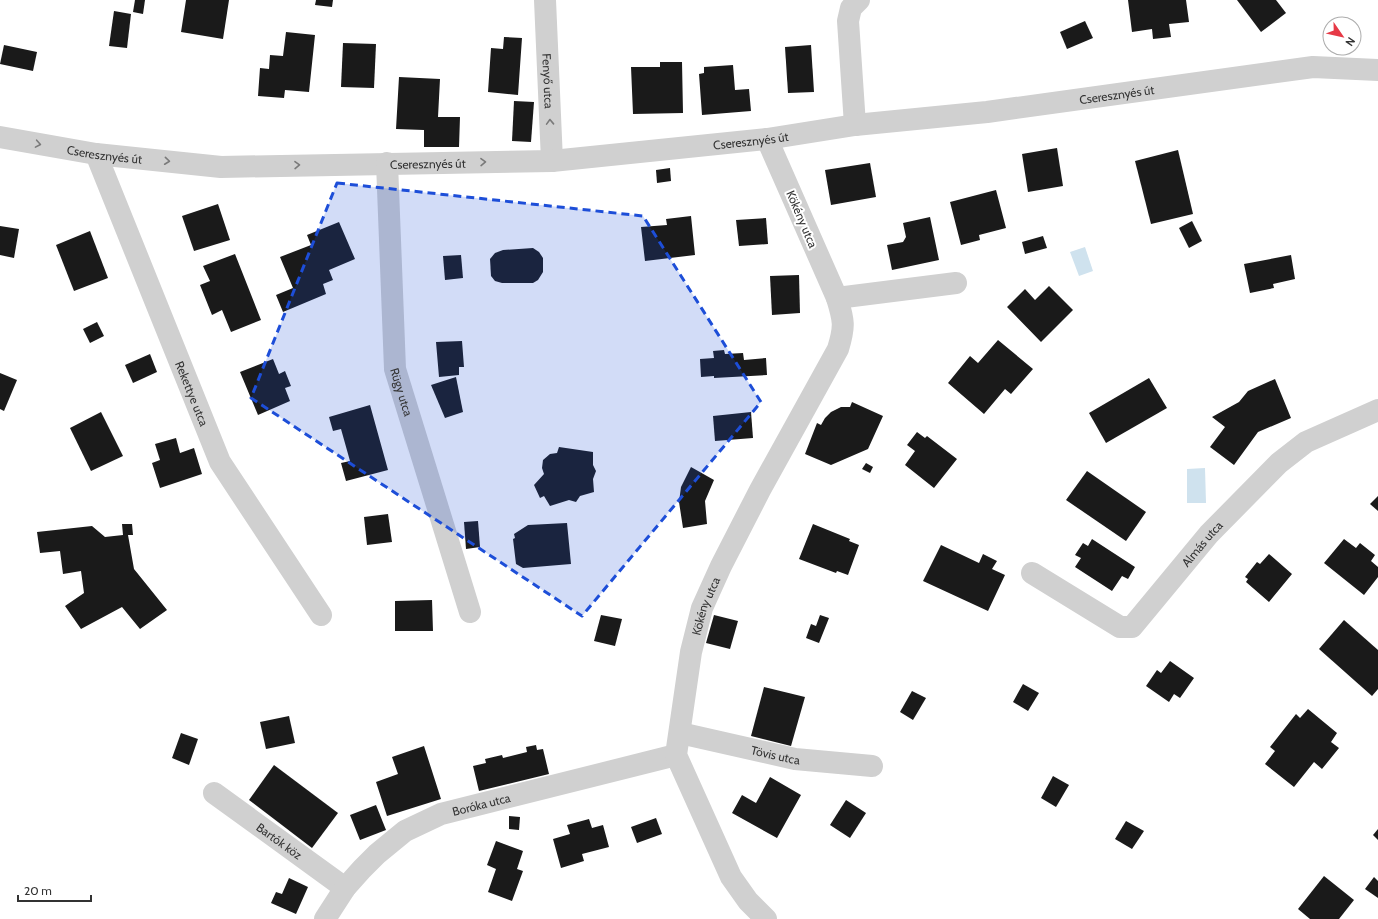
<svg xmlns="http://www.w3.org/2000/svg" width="1378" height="919" viewBox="0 0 1378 919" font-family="Cabin,sans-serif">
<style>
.water{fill:#cfe2ee}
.building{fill:#1a1a1a}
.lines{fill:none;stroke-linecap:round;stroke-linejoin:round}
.street{stroke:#d0d0d0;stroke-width:22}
.oneway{stroke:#7a7a7a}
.marked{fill:#1d4ed8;fill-opacity:0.2;stroke:#1d4ed8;stroke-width:3;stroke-dasharray:8 5;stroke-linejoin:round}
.labels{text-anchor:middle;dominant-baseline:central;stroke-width:4;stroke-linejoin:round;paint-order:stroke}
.street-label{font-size:12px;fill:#333;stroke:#fff}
</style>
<rect width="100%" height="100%" fill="#fff"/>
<!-- water -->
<g class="water">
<path d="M1085,247L1093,271L1079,276L1070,252Z"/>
<path d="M1205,468L1206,503H1187V469Z"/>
</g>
<!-- building -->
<g class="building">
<path d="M135,0H145L143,14L133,12Z"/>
<path d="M186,0H229L223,39L181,32Z"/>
<path d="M316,0H333L332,7L315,5Z"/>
<path d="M1128,0H1186L1189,22L1169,24L1171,37L1153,39L1152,29L1132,32Z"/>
<path d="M1237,0H1276L1286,13L1261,32Z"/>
<path d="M114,11L131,14L127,48L109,46Z"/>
<path d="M1085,21L1093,38L1067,49L1060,32Z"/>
<path d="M286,32L315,35L309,92L285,90L284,98L258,96L260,68L269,69L270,55L283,56Z"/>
<path d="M504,37L522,38L518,95L488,92L491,48L503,49Z"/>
<path d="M343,43L376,44L374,88L341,87Z"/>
<path d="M4,45L37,52L33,71L0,64Z"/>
<path d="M811,45L814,92L788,93L785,47Z"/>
<path d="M660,62H682L683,113L633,114L631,67H660Z"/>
<path d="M733,65L735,90L749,89L751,111L702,115L699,74L704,73V67Z"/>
<path d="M399,77L440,79L438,117H460L459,147H424V130L396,129Z"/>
<path d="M514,101L534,102L531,142L512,141Z"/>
<path d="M1057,148L1063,186L1028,192L1022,154Z"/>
<path d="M1178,150L1193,214L1151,224L1135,161Z"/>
<path d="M870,163L876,197L831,205L825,170Z"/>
<path d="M670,168L671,181L657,183L656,170Z"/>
<path d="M996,190L1006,228L979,235L980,240L961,245L950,202Z"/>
<path d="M218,204L230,240L194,251L182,216Z"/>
<path d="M691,216L695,255L645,261L641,227L667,225L666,219Z"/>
<path d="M930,217L939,260L892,270L887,245L903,242L906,237L903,223Z"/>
<path d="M766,218L768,244L739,246L736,220Z"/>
<path d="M1192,221L1202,241L1189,248L1179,228Z"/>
<path d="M339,222L355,259L329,270L333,280L323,284L326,294L283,312L276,295L293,288L280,257L311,245L307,235Z"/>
<path d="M0,226L19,229L14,258L0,255Z"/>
<path d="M90,231L108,278L74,291L56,245Z"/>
<path d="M1043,236L1047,248L1025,254L1022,242Z"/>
<path d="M533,248L539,252L543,258V272L538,280L533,283H502L495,281L491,276L490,259L495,253L503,250Z"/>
<path d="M235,254L261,320L231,332L222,310L212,315L200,285L210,281L203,266Z"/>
<path d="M461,255L463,278L445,280L443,256Z"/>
<path d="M1291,255L1295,279L1273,284L1274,288L1250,293L1244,264Z"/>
<path d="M799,275L800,313L772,315L770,276Z"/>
<path d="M1049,286L1073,310L1041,342L1007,307L1025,289L1035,300Z"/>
<path d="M97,322L104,336L90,343L83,329Z"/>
<path d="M998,340L1033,369L1011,394L1005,389L984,414L948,383L970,356L978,363Z"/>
<path d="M462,341L464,367H459V375L439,377L436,342Z"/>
<path d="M724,350L725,354L743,353L744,360L766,358L767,375L714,378V376L701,377L700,359L714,358L713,351Z"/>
<path d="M150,354L157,372L133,383L125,365Z"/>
<path d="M273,359L279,374L285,371L291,386L285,388L290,401L258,415L240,372Z"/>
<path d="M0,373L17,380L4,411L0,409Z"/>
<path d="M456,377L463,412L445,418L431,385Z"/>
<path d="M1149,378L1167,408L1106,443L1089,413Z"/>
<path d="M1275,379L1291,418L1258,432L1234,465L1210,447L1225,427L1212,417L1239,402L1248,391Z"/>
<path d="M852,402L883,416L868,449L831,465L805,454L817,423L821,425L825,418L831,412L841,407H850Z"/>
<path d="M370,405L388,470L346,481L341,463L350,461L341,429L333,431L329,417Z"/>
<path d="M101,412L123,456L91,471L70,428Z"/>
<path d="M751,412L753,438L715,441L713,416Z"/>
<path d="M917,432L925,438L927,436L957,459L934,488L905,465L915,451L907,445Z"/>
<path d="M176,438L180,453L194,448L202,474L160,488L152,463L160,460L155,444Z"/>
<path d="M559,447L593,452V465L596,471L593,479L594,492L580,496L576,502L569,500L550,506L544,496L540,498L534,485L544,474L542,468L543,460L550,454L557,453Z"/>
<path d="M866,463L873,467L870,473L862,469Z"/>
<path d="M691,467L714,480L705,501L707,524L683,528L679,502L681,487Z"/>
<path d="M1087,471L1146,512L1126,541L1066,500Z"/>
<path d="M1378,496V511L1370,504Z"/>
<path d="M388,514L392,542L367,545L364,517Z"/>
<path d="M478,521L480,547L466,549L464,522Z"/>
<path d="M567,523L571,564L523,568L516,564L513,539L515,538L514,534L528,525Z"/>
<path d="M122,524H132L133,535H128L134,569L167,610L140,629L122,607L81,629L65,606L84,593L81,571L63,574L60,551L40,553L37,532L92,526L105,537L123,535Z"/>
<path d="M813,524L850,539L849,541L859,545L848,575L837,571L836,573L799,559Z"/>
<path d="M1092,539L1135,567L1128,579L1122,576L1112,591L1075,567L1081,558L1075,555L1083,543L1088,546Z"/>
<path d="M1344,539L1356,548L1360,543L1375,555L1371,561L1378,567V577L1364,595L1324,563Z"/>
<path d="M941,545L979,563L983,554L997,561L992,569L1005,575L988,611L923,581Z"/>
<path d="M1269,554L1292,574L1269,602L1246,582L1248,579L1245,577L1257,562L1260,564Z"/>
<path d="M432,600L433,631H395V601Z"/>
<path d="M601,615L622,619L615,646L594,641Z"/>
<path d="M714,615L738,621L730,649L706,643Z"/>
<path d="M820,615L829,618L819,643L806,638L811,624L816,626Z"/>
<path d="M1344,620L1378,650V689L1372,696L1319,649Z"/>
<path d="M1170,661L1194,678L1180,698L1174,694L1169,702L1146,686L1157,670L1161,673Z"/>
<path d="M1023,684L1039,693L1028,711L1013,702Z"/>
<path d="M764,687L805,697L791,746L751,736Z"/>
<path d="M912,691L926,698L913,720L900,712Z"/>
<path d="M1308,709L1337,733L1331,742L1339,748L1322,769L1314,762L1294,787L1265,764L1275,751L1270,747L1296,714L1300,718Z"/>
<path d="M289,716L295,743L266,749L260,722Z"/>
<path d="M181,733L198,739L189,765L172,758Z"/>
<path d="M536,745L537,750L543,749L549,774L479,791L473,766L486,763L485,759L502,755L503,758L527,752L526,747Z"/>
<path d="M424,746L441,799L387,816L376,782L398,774L392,757Z"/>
<path d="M274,765L338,813L312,848L249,800Z"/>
<path d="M1053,776L1069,785L1056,807L1041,798Z"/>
<path d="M770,777L801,795L777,838L732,813L742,795L756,803Z"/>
<path d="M846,800L866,813L850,838L830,825Z"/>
<path d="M376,805L386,830L360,840L350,815Z"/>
<path d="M509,816L520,817L519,830L509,829Z"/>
<path d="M656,818L662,834L637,843L631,827Z"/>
<path d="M589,819L592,828L603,825L609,847L582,854L584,861L561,868L553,839L570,834L567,825Z"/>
<path d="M1126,821L1144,831L1132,849L1115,839Z"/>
<path d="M1378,829V840L1373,835Z"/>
<path d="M496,841L523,851L517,869L523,871L512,901L488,892L496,869L487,865Z"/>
<path d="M1324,876L1354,900L1339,919H1310L1298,909Z"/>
<path d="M1374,877L1378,881V898L1365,889Z"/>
<path d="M289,878L308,887L296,914L271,903L276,892L282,894Z"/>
</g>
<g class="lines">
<!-- street -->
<g class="street">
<path id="s1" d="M545,0L552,161"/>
<path d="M855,125L848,21L851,8L859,0"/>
<path id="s2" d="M0,137L96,154L221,167L552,161L767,139L855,125L987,112L1313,67L1378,70"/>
<path id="s3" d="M96,154L220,462L321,615"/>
<path id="s4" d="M387,163L395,369L470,612"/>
<path d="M837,298L956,283"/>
<path id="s5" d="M1032,573L1120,627H1132L1209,534L1279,463L1306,442L1378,410"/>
<path id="s6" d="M680,733L795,759L872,766"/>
<path id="s7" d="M214,793L345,888"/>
<path id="s8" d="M325,919L345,888L362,869L377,854L405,831L441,814L676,755"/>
<path id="s9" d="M766,919L748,901L731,877L676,755L691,652L702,608L721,566L760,490L838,349C845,326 844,321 837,298L767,139"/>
</g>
</g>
<!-- one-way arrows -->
<defs><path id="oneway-chevron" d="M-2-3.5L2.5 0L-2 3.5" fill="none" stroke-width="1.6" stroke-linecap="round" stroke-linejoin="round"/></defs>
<g class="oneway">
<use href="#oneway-chevron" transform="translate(550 122) rotate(-92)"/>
<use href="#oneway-chevron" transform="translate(38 144) rotate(10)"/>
<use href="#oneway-chevron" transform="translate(167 161) rotate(6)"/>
<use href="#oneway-chevron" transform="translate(483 162) rotate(-1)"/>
<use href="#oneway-chevron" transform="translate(297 165) rotate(-1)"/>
</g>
<!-- marked area -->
<path class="marked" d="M337,183L643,216L761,402L582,616L251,398Z"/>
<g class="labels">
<!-- street labels -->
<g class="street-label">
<text stroke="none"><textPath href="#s1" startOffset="81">Fenyő utca</textPath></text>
<text stroke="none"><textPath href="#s2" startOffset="1123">Cseresznyés út</textPath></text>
<text stroke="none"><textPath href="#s2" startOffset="754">Cseresznyés út</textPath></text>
<text stroke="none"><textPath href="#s2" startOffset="106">Cseresznyés út</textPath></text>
<text stroke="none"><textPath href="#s2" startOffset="430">Cseresznyés út</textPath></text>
<text transform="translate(802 219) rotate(67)">Kökény utca</text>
<text stroke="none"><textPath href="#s4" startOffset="230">Rügy utca</textPath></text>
<text stroke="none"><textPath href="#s3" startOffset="258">Rekettye utca</textPath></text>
<text stroke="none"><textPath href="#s5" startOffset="224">Almás utca</textPath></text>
<text stroke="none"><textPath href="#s9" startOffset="341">Kökény utca</textPath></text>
<text stroke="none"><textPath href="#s6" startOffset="98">Tövis utca</textPath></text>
<text stroke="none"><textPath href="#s8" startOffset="201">Boróka utca</textPath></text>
<text stroke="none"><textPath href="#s7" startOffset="81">Bartók köz</textPath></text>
</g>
</g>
<!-- north arrow -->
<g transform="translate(1342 36) rotate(124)"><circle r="19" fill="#ffffff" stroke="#adadad"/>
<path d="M0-3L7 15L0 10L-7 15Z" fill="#e63946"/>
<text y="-6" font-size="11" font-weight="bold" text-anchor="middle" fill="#333333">N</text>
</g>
<!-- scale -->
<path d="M18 895v6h73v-6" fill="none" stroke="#333333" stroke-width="2"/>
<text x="24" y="895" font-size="12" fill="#333333" stroke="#ffffff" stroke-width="3" paint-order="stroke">20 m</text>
</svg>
